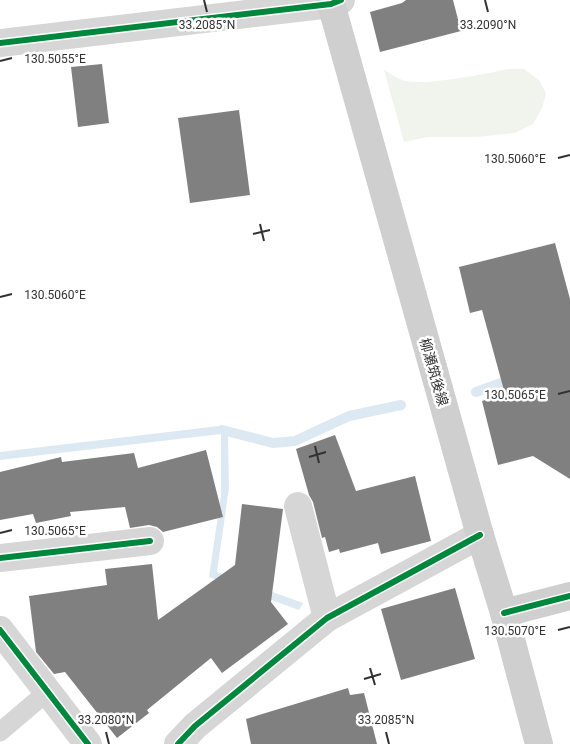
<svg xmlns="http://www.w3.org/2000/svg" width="570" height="744" viewBox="0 0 570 744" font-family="Roboto,'Noto Sans JP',sans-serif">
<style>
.green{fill:#f0f4ed}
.water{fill:#dde9f2}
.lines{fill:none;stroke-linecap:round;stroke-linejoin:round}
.stream{stroke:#dde9f2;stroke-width:10}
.building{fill:#808080}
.lane{stroke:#d6d6d6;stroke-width:19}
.street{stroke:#d6d6d6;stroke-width:28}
.secondary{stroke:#cfcfcf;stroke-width:28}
.cycleway-casing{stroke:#fff;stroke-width:9}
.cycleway{stroke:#00873e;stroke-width:6}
.ticks{fill:none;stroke:#323232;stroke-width:2}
.labels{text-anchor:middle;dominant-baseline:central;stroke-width:5;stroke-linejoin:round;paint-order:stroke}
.street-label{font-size:14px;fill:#323232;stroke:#fff}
.ticks-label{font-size:12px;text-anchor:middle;fill:#323232;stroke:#fff;stroke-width:5;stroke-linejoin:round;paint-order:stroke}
</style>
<rect width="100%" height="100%" fill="#fff"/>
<!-- green -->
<path class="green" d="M508,69H524L540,81L546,94L542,108L533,124L515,133L477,137H428L404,142L384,70C390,73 396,78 402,80C421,87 485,74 508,69Z"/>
<!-- water -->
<path class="water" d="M219,426H227L228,435L229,488L217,572L303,603L299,610L209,577L221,495V434L0,460V452Z"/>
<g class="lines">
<!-- stream -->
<g class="stream">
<path d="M476,392L515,378"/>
<path d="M222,430L273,443L295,441L349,416L401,405"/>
</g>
</g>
<!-- building -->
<g class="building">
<path d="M406,0H453L461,31L380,52L370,12L402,3Z"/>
<path d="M102,64L109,123L78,127L71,67Z"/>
<path d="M239,110L250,195L190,203L178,118Z"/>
<path d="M555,243L570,299V479L533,456L498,465L482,401L505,394L482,310L470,313L459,267Z"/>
<path d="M335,435L356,491L415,476L431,541L381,554L378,543L340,553L339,549L329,552L325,537L322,538L313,502L309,495L296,449Z"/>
<path d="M206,450L223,517L163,532L157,527L149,525L130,528L125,507L70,512L71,516L36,523L33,514L0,520V472L61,457L62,462L134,453L138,468Z"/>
<path d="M242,504L283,509L271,602L288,624L222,673L211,658L147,710L149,713L117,738L65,672L54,674L36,652L29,596L107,585L105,569L152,564L158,620L235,565Z"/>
<path d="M455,588L475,659L401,680L381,609Z"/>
<path d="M348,688L350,695L364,693L377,744H251L246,719Z"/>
</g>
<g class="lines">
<!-- lane -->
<path class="lane" d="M0,732L47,692"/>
<!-- street -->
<g class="street">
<path d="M0,43L331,4L341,0"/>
<path d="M298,506L327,618"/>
<path d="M0,558L150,541"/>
<path d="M0,630L88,744"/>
<path d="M178,744L195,726L327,618L480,535"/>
</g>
<!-- secondary -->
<g class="secondary">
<path d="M330,0L480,535L504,613L539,744"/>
<path d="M504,613L570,596"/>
</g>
<defs>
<g id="cycleway">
<path d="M0,43L331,4L341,0"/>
<path d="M0,558L150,541"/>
<path d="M504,613L570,596"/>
<path d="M0,630L88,744"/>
<path d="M178,744L195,726L327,618L480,535"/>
</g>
</defs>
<!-- cycleway casing -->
<use href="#cycleway" class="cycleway-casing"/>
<!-- cycleway -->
<use href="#cycleway" class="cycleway"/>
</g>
<!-- ticks -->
<path class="ticks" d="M204,0L207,12M485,0L488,12M0,61L12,58M558,158L570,155M260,224L264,241M253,234L270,230M0,297L12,294M558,394L570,391M315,446L319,463M309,457L326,452M0,533L12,530M558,630L570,627M370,668L375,685M364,679L381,674M106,732L109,744M386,732L389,744"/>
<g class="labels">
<!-- street labels -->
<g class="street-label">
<text transform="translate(434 372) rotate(74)">柳瀬筑後線</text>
</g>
</g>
<g class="ticks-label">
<text x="488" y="29">33.2090°N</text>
<text x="207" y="29">33.2085°N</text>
<text x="55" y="63">130.5055°E</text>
<text x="515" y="163">130.5060°E</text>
<text x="55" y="299">130.5060°E</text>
<text x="515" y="399">130.5065°E</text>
<text x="55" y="535">130.5065°E</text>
<text x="515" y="635">130.5070°E</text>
<text x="106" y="724">33.2080°N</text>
<text x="386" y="724">33.2085°N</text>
</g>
</svg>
